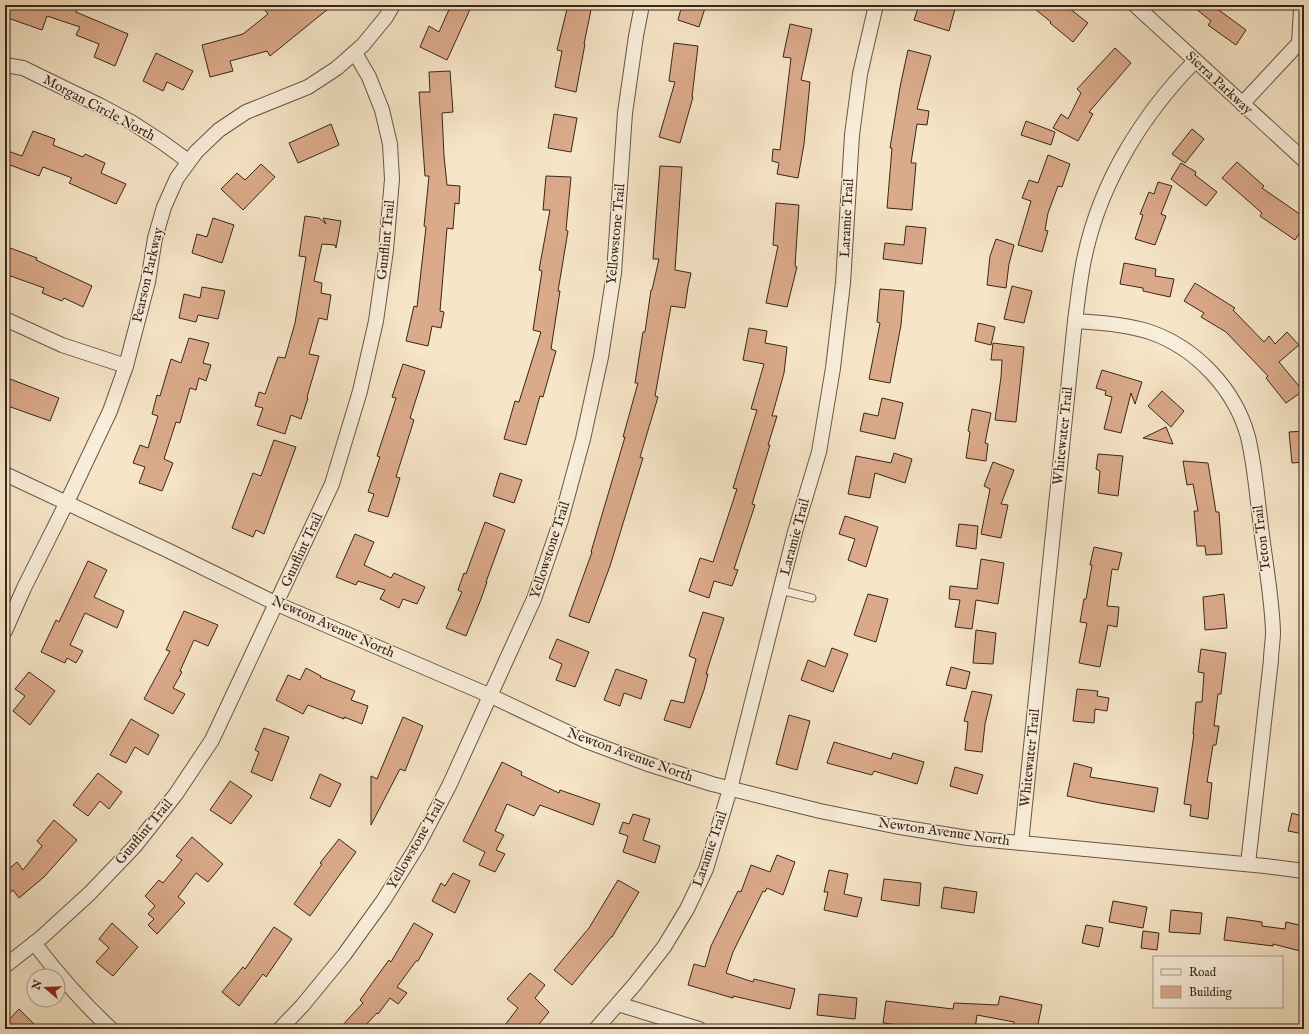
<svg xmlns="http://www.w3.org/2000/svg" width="1309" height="1034" viewBox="0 0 1309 1034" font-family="'IM FELL English',serif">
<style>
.building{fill:#dbaa8b;stroke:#382619}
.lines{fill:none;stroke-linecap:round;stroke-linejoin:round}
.lane-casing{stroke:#685644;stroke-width:9}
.street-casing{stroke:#685644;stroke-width:16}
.lane{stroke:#f9eedb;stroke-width:7}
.street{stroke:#f9eedb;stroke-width:14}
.labels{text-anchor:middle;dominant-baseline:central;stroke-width:3;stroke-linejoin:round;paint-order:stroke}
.street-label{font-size:14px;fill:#382619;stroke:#f9eedb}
</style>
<rect width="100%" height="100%" fill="#f6e5c7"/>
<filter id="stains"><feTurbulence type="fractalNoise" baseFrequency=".005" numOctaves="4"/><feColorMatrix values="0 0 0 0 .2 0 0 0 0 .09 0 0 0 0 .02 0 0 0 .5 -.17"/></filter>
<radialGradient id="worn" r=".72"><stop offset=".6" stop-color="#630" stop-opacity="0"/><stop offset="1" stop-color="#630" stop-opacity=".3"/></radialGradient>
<!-- building -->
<g class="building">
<path d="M5,5H79L76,12L128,34L115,66L94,57L99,44L76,35L80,27L47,16L42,30L5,17Z"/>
<path d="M261,5H276L280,9L286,5H333L270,56L267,51L230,61L233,71L210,77L202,45L243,34L268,14Z"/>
<path d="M451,5H472L447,60L420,47L429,26L439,32Z"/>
<path d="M568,5H592L584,44H585L576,92L555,87L562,51L557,50Z"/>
<path d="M682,5H706L699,27L678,20Z"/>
<path d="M919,5H956L949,31L914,20Z"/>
<path d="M1030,5H1065L1088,23L1073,42L1050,23L1051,22Z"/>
<path d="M1191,5H1212L1246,30L1236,45L1208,25L1211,21Z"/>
<path d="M790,24L812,29L801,80L810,82L804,144L798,178L777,174L779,163L772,161L773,149L780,150L791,58L783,57Z"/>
<path d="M674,43L698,46L692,97H693L680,143L659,137L675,82L669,81Z"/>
<path d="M1115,48L1131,63L1089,112L1093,114L1078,141L1053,128L1061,114L1068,119L1081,93L1077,89Z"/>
<path d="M908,50L931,56L917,109L929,111L927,125L917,124L911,163H916L912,210L887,208L892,148H890L900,87Z"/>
<path d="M156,53L193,71L183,90L167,82L163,91L143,81Z"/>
<path d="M450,71L453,112L442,113L444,156L447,185L460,186L459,204L455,203L453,229L447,228L440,311L444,312L441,328L432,326L428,346L406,341L414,306L417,307L426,227L424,226L429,176H425L419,92H430L429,72Z"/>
<path d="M554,114L577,118L571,152L548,148Z"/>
<path d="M1026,121L1055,132L1051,145L1021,135Z"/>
<path d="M331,124L339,145L298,163L289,143Z"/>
<path d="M1192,129L1204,139L1185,163L1172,154Z"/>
<path d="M33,131L55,139L53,145L83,157L85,154L105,163L101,173L126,184L116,204L69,183L72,178L43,167L39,176L5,163V150L22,156Z"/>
<path d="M1048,155L1070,164L1062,187L1058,186L1048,213L1045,230L1048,231L1042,252L1018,245L1031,201L1022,198L1029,180L1038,183Z"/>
<path d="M1237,162L1264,186L1262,188L1304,217V226L1295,240L1260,216L1262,213L1222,178Z"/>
<path d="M1181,163L1196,172L1195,175L1217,192L1206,206L1171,179Z"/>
<path d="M261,164L275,177L243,210L221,189L237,173L245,180Z"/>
<path d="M660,166L682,167L675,270L691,273L688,287L685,308L671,306L655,396L658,397L640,457L643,458L610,566L589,623L569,616L592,552H591L625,437H623L638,383H635L643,332H645L651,290H652L659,259H653Z"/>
<path d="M546,176L571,177L566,230L568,231L558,291H560L551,349L556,351L543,397L540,396L526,445L504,439L515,401L519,402L541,332L533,330L542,271L539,270L550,210H543Z"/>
<path d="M1158,182L1172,186L1161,214L1166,216L1155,245L1135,239L1143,215L1140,214L1149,192L1154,194Z"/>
<path d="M776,203L799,205L795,266L797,267L787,307L766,303L778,246L773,245Z"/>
<path d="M305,216L319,218L326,224L323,218L341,221L336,248L335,245L322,244L314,281L322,283L321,293L331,295L327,320L319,318L309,354L319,356L307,397L308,398L301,419L291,415L285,434L257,425L263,408L255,406L259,392L265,394L278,357L285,358L295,323L306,257L299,256Z"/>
<path d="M213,218L234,225L222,263L192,253L197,234L207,237Z"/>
<path d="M906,226L926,228L922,264L883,259L885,243L904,245Z"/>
<path d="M996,239L1014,245L1009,264L1006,288L987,285L990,256Z"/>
<path d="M5,246L37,258L36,260L92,286L83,307L64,298L62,301L42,293L44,288L5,274Z"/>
<path d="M1124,263L1156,269L1155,276L1174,279L1170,297L1143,291V288L1120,284Z"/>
<path d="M1195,283L1235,308L1233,310L1264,342L1269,336L1275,344L1287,332L1299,345L1279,362L1303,391L1286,403L1266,378L1268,376L1226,332L1201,317L1204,313L1184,301Z"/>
<path d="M1012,286L1032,291L1024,323L1004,319Z"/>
<path d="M202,287L225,291L218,319L198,315L196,322L179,318L184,294L200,298Z"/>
<path d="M880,289L904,291L901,325L890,383L869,379L880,323L877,322Z"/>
<path d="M978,323L995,327L991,345L975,341Z"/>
<path d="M749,328L767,331L765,343L787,347L784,373L772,416H777L768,445H770L752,504L755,505L734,569L738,570L732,586L714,581L709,598L689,591L700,558L713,562L737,489L733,488L757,410L751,409L764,364L743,360Z"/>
<path d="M189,338L209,343L203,363L211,365L206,381L199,378L196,390L190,388L180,423L176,422L164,459L173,463L162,491L139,483L145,467L133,463L140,445L148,448L158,416L152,414L157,395L160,396L171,359L181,363Z"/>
<path d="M993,343L1024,347L1016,422L995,420L1001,377L1002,360H991Z"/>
<path d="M403,364L425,371L410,418L414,420L396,477L400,478L388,517L368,511L374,494L368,492L380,457L377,456L396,398L392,397Z"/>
<path d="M1102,370L1142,382L1135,404L1131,393L1121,433L1104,429L1112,397L1105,395L1106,391L1096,388Z"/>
<path d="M5,377L59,398L50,421L5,405Z"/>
<path d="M1162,391L1184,411L1171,427L1148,406Z"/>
<path d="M882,398L903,403L895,439L860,431L864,413L878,416Z"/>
<path d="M972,409L991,413L985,443L988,444L986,461L966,458L970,432L968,431Z"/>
<path d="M1166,427L1173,444L1143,438Z"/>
<path d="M1304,431V462L1292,463L1289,432Z"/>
<path d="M274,440L296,447L264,534L256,530L253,537L232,528L253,473L261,476Z"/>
<path d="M894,453L912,459L905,483L875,473L870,498L848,494L856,456L891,463Z"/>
<path d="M1098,454L1123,456L1118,496L1098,493L1100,471L1096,469Z"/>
<path d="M1183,461L1208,463L1216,512H1219L1222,554L1206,555L1205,546H1197L1194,511H1198L1193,484L1187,485Z"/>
<path d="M993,462L1014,470L1001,504L1008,505L1001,538L981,534L990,489L984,486Z"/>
<path d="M500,473L522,480L514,503L493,496Z"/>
<path d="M845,516L878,527L866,567L848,560L855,539L839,534Z"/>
<path d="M485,522L505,530L486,582H487L481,599L466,636L446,628L462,592L458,590L464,573L466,574Z"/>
<path d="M959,524L978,526L976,549L956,546Z"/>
<path d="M355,534L374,542L364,565L391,578L394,573L425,587L417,604L403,599L399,608L380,599L385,590L358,581L356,585L336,577Z"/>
<path d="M1094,547L1122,553L1118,570L1112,569L1107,606L1119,607L1117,627L1108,625L1100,667L1079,663L1087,623L1080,622L1084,599H1086L1092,565H1090Z"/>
<path d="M981,559L1004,563L998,604L976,600L972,629L955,627L960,600L949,599L950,586L977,589Z"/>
<path d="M88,561L107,570L94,597L124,611L117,628L85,613L70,645L83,651L76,663L67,658L65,663L41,652L56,620L59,622Z"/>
<path d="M868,594L888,599L876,642L854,635Z"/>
<path d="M1224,594L1227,628L1205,630L1203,597Z"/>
<path d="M184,611L218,625L208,646L194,640L180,671L182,672L173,688L185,694L173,714L144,699L170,651L166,650Z"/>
<path d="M703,612L724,618L706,674H708L704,690L690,728L664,720L671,700L684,703L696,659L689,656Z"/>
<path d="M976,630L996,633L993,664L973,663Z"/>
<path d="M557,639L589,652L575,687L556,680L562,664L549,658Z"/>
<path d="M832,648L848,654L833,692L801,680L808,660L825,667Z"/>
<path d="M1201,649L1226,653L1221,694H1218L1214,726H1219L1216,745H1213L1207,782L1212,783L1208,819L1190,816L1191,805L1184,804L1194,734H1193L1196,702H1202L1204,673L1198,672Z"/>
<path d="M951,667L970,672L966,689L946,685Z"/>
<path d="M306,668L321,676L320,677L355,691L351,700L368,706L362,724L344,717V719L308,705L303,714L276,700L288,675L300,680Z"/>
<path d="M616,669L647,680L641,699L624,693L620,706L604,700Z"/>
<path d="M29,672L55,691L30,725L13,711L25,696L15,689Z"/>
<path d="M1077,689L1098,691L1097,696L1109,698L1107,711L1095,709L1094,723L1073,721Z"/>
<path d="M972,691L992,695L985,724L982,752L965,750L968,722L964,721Z"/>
<path d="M789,715L810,721L797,770L776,764Z"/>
<path d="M403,717L423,726L405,771L400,769L371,825V776L377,779Z"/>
<path d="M131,719L159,735L148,755L135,747L126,763L110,755Z"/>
<path d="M264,728L289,737L272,781L251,772L259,752L255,750Z"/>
<path d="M834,742L891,759L893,753L924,762L917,784L874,771L872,775L827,763Z"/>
<path d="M502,762L522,772L521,775L559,793L560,790L600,804L593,825L540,805L534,816L507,804L495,831L504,835L496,850L505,854L495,872L479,865L485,852L463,841Z"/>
<path d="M1074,763L1092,768L1090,777L1158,788L1154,812L1100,803L1067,796Z"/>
<path d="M955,767L983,775L977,794L950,786Z"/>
<path d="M98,773L122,792L109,809L100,801L88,816L73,805Z"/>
<path d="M320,774L341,784L330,807L310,798Z"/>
<path d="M230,781L252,796L231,824L210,810Z"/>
<path d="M1292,813L1304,817V834L1288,831Z"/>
<path d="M633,814L650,819L643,840L660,846L655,863L623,852L628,836L619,833L623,822L629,824Z"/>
<path d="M54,820L77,840L44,877L19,898L13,890L5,897V872L17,862L23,870L42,846L37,841Z"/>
<path d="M192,837L223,864L208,882L196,873L178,897L185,903L157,934L148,925L154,919L148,914L155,906L145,896L159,880L163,883L182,860L176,856Z"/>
<path d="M339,839L356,852L310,916L294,904L322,864L320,863Z"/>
<path d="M777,855L795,862L783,895L767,888L765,892L763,891L733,952L726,973L753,982L754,979L795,989L790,1009L733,996V998L688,985L694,964L705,967L711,946L738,891L741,892L751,865L770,872Z"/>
<path d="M829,870L848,874L844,894L862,898L857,917L824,910L828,892H824Z"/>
<path d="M453,873L470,881L455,913L432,901L441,883L445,886Z"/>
<path d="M884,879L921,883L919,906L881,900Z"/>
<path d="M618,880L639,892L612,937V936L572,985L554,970L589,928Z"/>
<path d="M944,887L977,892L974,913L941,908Z"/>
<path d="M1113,901L1147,907L1143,928L1109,922Z"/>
<path d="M1171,910L1202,913L1200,934L1169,932Z"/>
<path d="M1227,917L1262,922V926L1285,929L1286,922L1304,926V952L1273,944V946L1224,940Z"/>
<path d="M112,923L138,947L113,976L96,962L109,948L99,939Z"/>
<path d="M414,923L433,934L418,961H416L397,987L407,993L398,1004L390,998L378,1014L377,1013L362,1029H339L363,1003L360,1000L389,960L391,962Z"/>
<path d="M1086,925L1103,928L1099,947L1082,943Z"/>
<path d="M274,927L292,939L266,977L263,974L239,1006L222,992L243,967L245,969Z"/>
<path d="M1143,931L1159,933L1157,950L1141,948Z"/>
<path d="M530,973L545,985L535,998L549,1012L535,1029H502L518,1008L507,999Z"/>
<path d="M819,994L857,998L855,1019L817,1015Z"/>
<path d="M1000,996L1042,1005L1037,1029H1013L1014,1022L977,1015L975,1029H931L883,1023L886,1001L953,1009L954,1003L998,1005Z"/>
<path d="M19,1009L39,1029H12L6,1023Z"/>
</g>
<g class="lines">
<defs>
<path id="lane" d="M780,590L812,598"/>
<g id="street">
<path d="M1135,5L1304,160"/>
<path d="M5,65L23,68L99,105L131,122L162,142L188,161"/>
<path d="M1242,104L1299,43L1301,10"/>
<path d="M5,319L62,345L126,366"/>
<path d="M1075,321C1099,323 1126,324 1150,332C1196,348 1235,389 1248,437C1255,466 1257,497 1261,527C1265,562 1272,597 1273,632C1273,641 1271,651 1271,660L1248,864"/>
<path d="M5,474L167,550L277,604L491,696L586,741L648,764L712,784L820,811L894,826L968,838L1265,866L1304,871"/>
<path d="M5,631L24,588L67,502L110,411L126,366L148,282L155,238L164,207L177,178L196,152L219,130L246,112L308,87L337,68L363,45L386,17L393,5"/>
<path d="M1021,843L1075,321C1078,299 1080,277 1085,255C1101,181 1143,114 1195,61"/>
<path d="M34,943C57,973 83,1003 111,1029"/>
<path d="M5,966L42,937L90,893L135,846L176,794L212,740L332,484L360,391L376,321L386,250L392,179L390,144L382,110L369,77L355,53"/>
<path d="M618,1004L699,1029"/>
<path d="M280,1029L302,1006L344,955L383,901L418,845L449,786L534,599L561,520L583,439L601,357L614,273L625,113L636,36L642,5"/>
<path d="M596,1029L635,984L664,947L687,909L706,869L730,789L795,532L819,452L833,368L843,283L852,135L860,74L876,5"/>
</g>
</defs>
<!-- lane casing -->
<use href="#lane" class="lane-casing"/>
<!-- street casing -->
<use href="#street" class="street-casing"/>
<!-- lane -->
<use href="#lane" class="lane"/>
<!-- street -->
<use href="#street" class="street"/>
</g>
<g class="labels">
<!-- street labels -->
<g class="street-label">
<text transform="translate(1219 83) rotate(43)">Sierra Parkway</text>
<text transform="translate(99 108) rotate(28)">Morgan Circle North</text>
<text transform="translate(847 218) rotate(-87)">Laramie Trail</text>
<text transform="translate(616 234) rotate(-85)">Yellowstone Trail</text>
<text transform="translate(386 240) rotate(-84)">Gunflint Trail</text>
<text transform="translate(148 275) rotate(-77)">Pearson Parkway</text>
<text transform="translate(1063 436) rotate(-84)">Whitewater Trail</text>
<text transform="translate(795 537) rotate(-75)">Laramie Trail</text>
<text transform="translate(1262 538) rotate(-97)">Teton Trail</text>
<text transform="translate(302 550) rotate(-65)">Gunflint Trail</text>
<text transform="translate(550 550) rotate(-72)">Yellowstone Trail</text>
<text transform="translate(333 627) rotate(24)">Newton Avenue North</text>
<text transform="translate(630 755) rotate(20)">Newton Avenue North</text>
<text transform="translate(1030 758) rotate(-84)">Whitewater Trail</text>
<text transform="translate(144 832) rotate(-50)">Gunflint Trail</text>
<text transform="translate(944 832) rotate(8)">Newton Avenue North</text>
<text transform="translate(416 844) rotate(-60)">Yellowstone Trail</text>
<text transform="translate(710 849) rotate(-71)">Laramie Trail</text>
</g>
</g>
<!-- margin -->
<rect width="1309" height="1034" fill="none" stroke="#f6e5c7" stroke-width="20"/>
<rect x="6" y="6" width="1297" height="1022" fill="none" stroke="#382619" stroke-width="2"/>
<rect x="10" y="10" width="1289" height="1014" fill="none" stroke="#382619"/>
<!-- legend -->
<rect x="1153" y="956" width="130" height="52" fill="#f9eedb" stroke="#ac9e8d"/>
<rect x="1161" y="969" width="20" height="6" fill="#f9eedb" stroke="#ac9e8d"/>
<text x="1189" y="976" font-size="12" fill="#382619">Road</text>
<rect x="1161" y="986" width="20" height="12" fill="#dbaa8b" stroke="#ac9e8d"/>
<text x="1189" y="996" font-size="12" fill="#382619">Building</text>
<!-- north arrow -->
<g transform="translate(46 988) rotate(289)"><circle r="19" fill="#f9eedb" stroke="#ac9e8d"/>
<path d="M0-3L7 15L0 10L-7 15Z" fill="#8f2418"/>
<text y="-6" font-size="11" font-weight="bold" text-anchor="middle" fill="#382619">N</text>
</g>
<rect width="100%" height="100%" filter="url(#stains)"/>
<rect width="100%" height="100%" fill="url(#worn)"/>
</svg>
